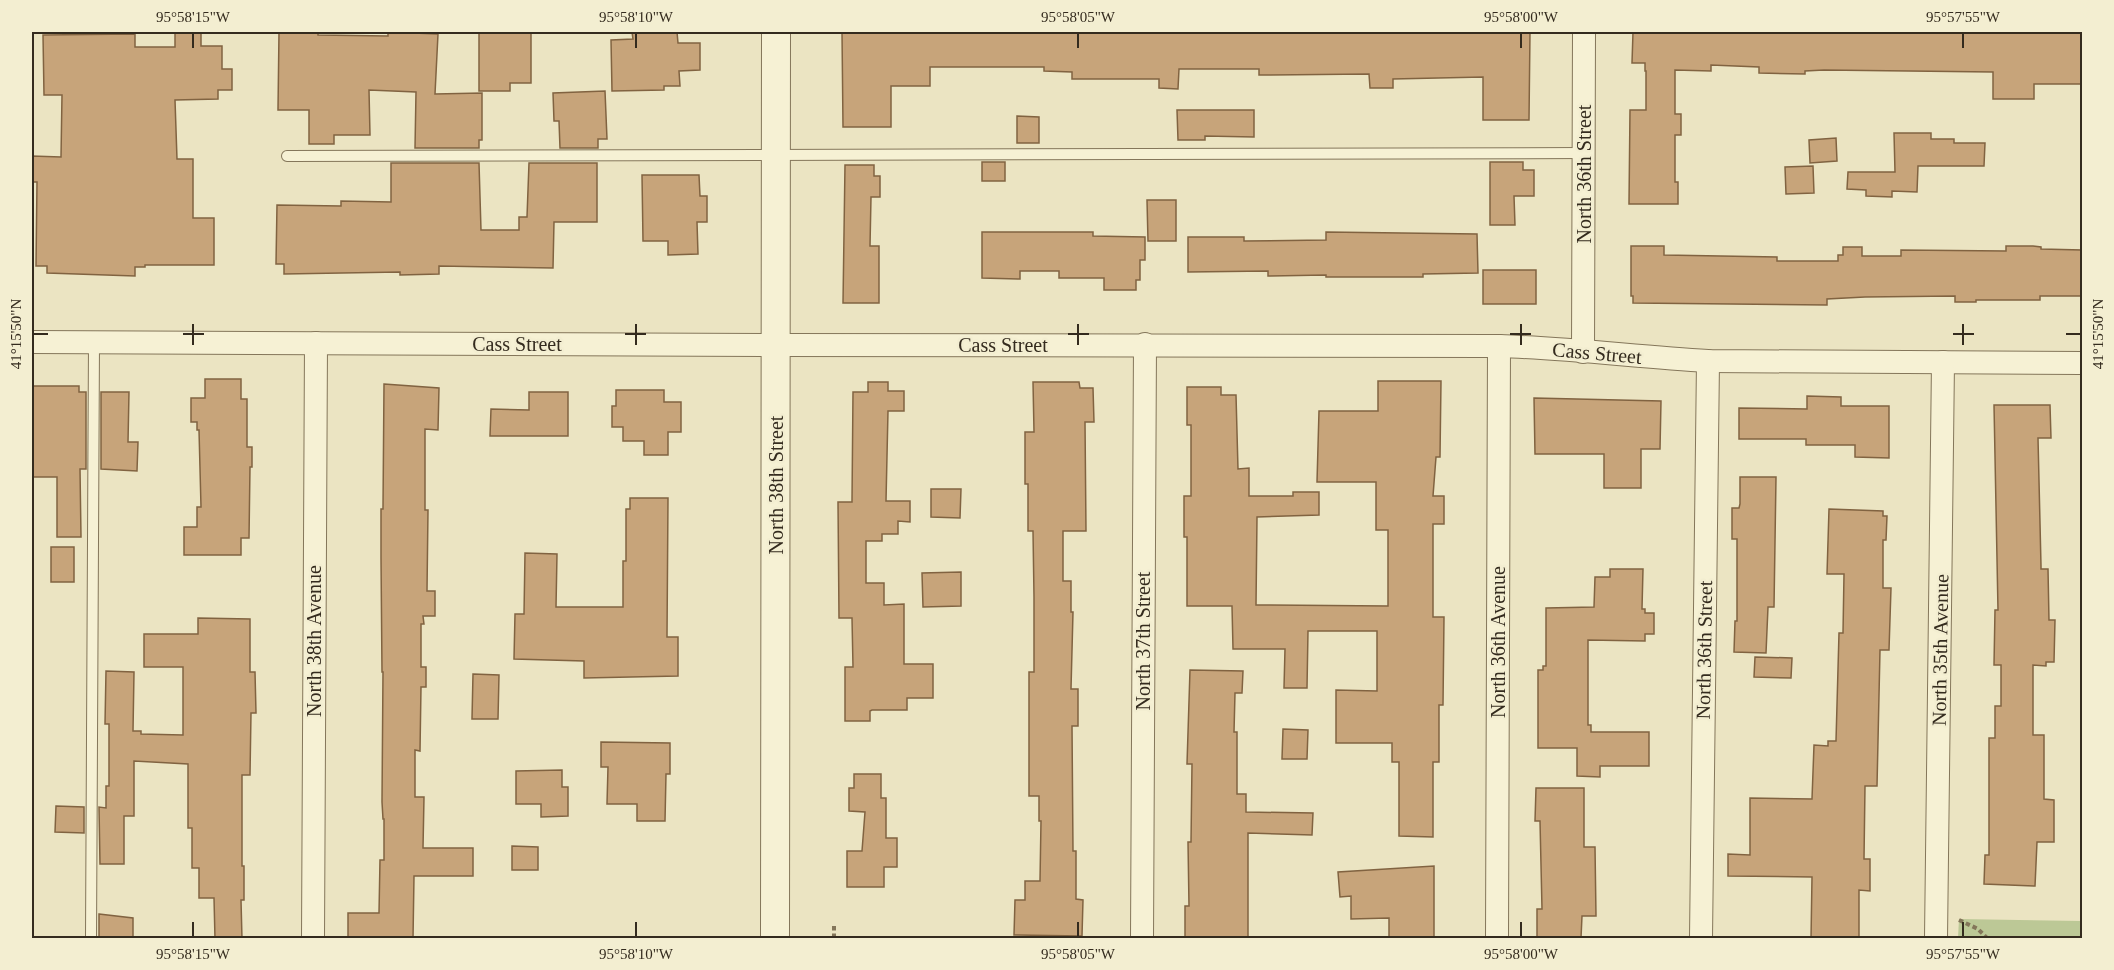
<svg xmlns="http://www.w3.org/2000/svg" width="2114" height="970" viewBox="0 0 2114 970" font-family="Georgia,serif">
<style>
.green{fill:#bcc896}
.building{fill:#c7a47a;stroke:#816341;stroke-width:1.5}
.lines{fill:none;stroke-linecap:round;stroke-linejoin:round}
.service-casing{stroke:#84765a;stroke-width:12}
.minor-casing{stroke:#84765a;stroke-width:24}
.tertiary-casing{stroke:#84765a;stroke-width:30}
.path{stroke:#84765a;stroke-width:4;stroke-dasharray:4.5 3;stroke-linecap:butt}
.service{stroke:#f6f1d4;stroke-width:10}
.minor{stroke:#f6f1d4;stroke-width:22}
.tertiary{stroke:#f6f1d4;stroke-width:28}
.ticks{fill:none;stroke:#342b1e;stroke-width:2}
.labels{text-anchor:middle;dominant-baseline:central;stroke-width:5;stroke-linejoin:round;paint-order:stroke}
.street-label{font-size:20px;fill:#342b1e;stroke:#f3eed1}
.neatline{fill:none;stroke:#342b1e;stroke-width:2}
.ticks-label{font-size:15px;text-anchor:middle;fill:#342b1e}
</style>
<rect width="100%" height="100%" fill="#ebe4c2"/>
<!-- green -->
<path class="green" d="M1959,919L2082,921V938H1958Z"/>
<!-- building -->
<g class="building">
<path d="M201,32V46H222V69H232V90H218V99L175,100L177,159H193V218H214V265H145V267H135V276L47,273V266H36L37,182H32V156L61,157L62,95H44L43,35L135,34V47H175V33Z"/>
<path d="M279,32H318V35L388,36V32L438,34L435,94L482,93V140H479V148H415L416,92L369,90L370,135H334V144H309V110H278Z"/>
<path d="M490,32L531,33V83H510V91H479V33H490Z"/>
<path d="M632,32H677L678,43H700V70L679,71L680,86H664V90L612,91L611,40L633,39Z"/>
<path d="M842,32H1530L1529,120H1483V77L1393,79V88H1370L1369,74L1259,75V69H1179L1178,89L1159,88V79H1072V72L1044,71V67H930V86H891V127H843Z"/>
<path d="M1633,32H2081V84H2034V99H1993V72L1824,70L1805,71V74L1759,73V67L1711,65V71L1675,70V114H1681V135H1675V182H1678V204H1629L1630,110H1646V71H1645V63H1632Z"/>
<path d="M605,91L607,139H598V148H560L559,121H554L553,93Z"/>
<path d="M1177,110H1254V137L1205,136V140H1178Z"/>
<path d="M1017,116L1039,117V143H1017Z"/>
<path d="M1894,133H1931V139H1954V143H1985L1984,166H1918L1917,192L1892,191V197L1866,196V190L1847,189L1848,172H1895Z"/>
<path d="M1836,138L1837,161L1810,163L1809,140Z"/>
<rect x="982" y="162" width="23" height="19"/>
<path d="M1490,162H1523V170H1534V196H1514L1515,225H1490Z"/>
<path d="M391,163H479L481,230H519V217H527L529,163H597V222H554L553,268L439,266V274L400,275V272L284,274V264H276L277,205L341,206V201L391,202Z"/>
<path d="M845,165H874V176H880V197H871L870,246H879V303H843Z"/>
<path d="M1813,166L1814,193L1786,194L1785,167Z"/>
<path d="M642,175H699L700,196H707V222H697L698,254L668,255V241H643Z"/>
<path d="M1147,200H1176V241H1148Z"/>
<path d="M982,232H1093V236L1145,237V260H1140V280H1136V290H1104V278H1059V271H1020V279L982,278Z"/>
<path d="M1326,232L1477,234L1478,273L1423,274V277H1326V275L1268,276V271L1188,272V237H1244V241L1326,240Z"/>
<path d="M1631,246H1664V255L1777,257V261H1838V255H1843V247H1862V256H1901V250L2006,251V246H2033L2041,247V249L2082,250V296H2040V300H1976V302H1955V296L1865,297L1827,299V305L1633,303V296H1631Z"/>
<rect x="1483" y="270" width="53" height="34"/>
<path d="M205,379H241V399H247V447H252V467H250L249,538H241V555H184V527H197V507H201L199,430H197V422H191V398H205Z"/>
<path d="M1378,381H1441L1440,457H1436L1433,496H1444V524H1433V617H1444L1443,705H1439V762H1433V837L1399,836V762H1392V743H1336V690L1377,691V631H1308L1307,688H1284L1285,649H1233L1232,606H1187V537H1184V496H1191V425H1187V387H1221V395H1236L1238,469L1249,468V496H1293V492H1319V515L1257,517L1256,605L1388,606V530H1376V482H1317L1319,411H1378Z"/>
<path d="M868,382H888V391H904V411H888L886,501H910V522L898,521V534H882V541H866V583H884V605L904,604V664H933V698H907V710H872L870,711V721H845V667H853L852,618H839L838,502H852L853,392H868Z"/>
<path d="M1033,382H1079L1080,388H1093L1094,422H1085L1086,531H1063V581H1071V612H1073L1071,689H1078V726H1072L1073,851H1076V899L1083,900L1082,936L1014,935L1015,900H1025V881H1040L1041,821H1039V796H1029V672H1034V597L1033,531H1028V484H1025V432H1034Z"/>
<path d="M384,384L439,388L438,430L425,429V510H428L427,591H435V616H423L424,624H421V667H426V687H421L420,751L415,750V797H424L423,848H473V876H414L413,939H348V913H379L380,860H384V819H383L382,802L383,672H382L381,558V509H383Z"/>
<path d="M32,386H79V392H86V469H80L81,537H57V477H32Z"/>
<path d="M616,390H664V402H681V432H668V455H644V441H623V427H612V406H616Z"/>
<path d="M101,392H129L128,442H138L137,471L101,469Z"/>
<path d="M529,392H568V436H490L491,409L529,410Z"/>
<path d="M1807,396L1841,397V406H1889V458L1855,457V445H1806V439H1739V408L1807,409Z"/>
<path d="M1534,398L1661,401L1660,449H1641V488H1604V454H1535Z"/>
<path d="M1994,405H2050L2051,438H2038L2041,566V569H2048L2049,620H2055L2054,662H2046V666L2033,665V735H2044V799L2054,800V842H2037L2035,886L1984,884L1985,855H1989V738H1995V706H2001V665H1994L1995,610H1998Z"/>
<path d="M1740,477H1776L1774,607H1768L1766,653L1734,652L1735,621H1737V539H1732V508H1739L1740,504Z"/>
<path d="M931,489H961L960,518L931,517Z"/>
<path d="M630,498H668L667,637H678V676L584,678V661L514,659L515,614H524L525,553L557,554L556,607H623V561H626V509H630Z"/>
<path d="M1829,509L1883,511V516H1887L1886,540H1883V588H1891L1889,650H1880L1877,786H1865L1864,859H1870V891L1859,890V939H1811L1812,877L1728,876V854L1750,855V798L1812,799L1814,745L1828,746V741H1836L1839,633H1843L1844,574H1827Z"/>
<rect x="51" y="547" width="23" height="35"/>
<path d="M1610,569H1643L1642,609H1645V613H1654V634H1645V641L1588,640V725H1591V732H1649V766H1600V777L1577,776V748H1538V670H1543V666H1546V608L1594,607L1595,577H1610Z"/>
<path d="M961,572V606L923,607L922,573Z"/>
<path d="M198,618L250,619V672H255L256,713H251L250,775H242V866H244V900H241L242,939H215L214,898H199V868H192V828H188V764L134,761V816H124V864H100L99,807L106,808V786H109V724H105L106,671L134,672L133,731H141V734L183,735V667H144V634H198Z"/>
<path d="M1755,657L1792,658L1791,678L1754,677Z"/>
<path d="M1190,670L1243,671L1242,693H1235L1234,732H1237V794H1246V812L1313,813L1312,835L1248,833V939H1185V906H1189L1188,842H1191L1192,764H1187Z"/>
<path d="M473,674L499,675L498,719H472Z"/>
<path d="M1283,729L1308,730L1307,759H1282Z"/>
<path d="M601,742L670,743V774H666L665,821H637V804H607L608,767H601Z"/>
<path d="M562,770V787H568V816L541,817V804H516V771Z"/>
<path d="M854,774H881V798H886V838H897V867H884V887H847V851H862L865,812L849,811V788H854Z"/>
<path d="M1536,788H1584V847H1595L1596,916H1582L1581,938H1537V909H1542L1540,821H1535Z"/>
<path d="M56,806L84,807V833L55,832Z"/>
<path d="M512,846L538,847V870H512Z"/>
<path d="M1434,866V939H1389V918L1351,919V896L1340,897L1338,872Z"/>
<path d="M99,914L133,918V939H99Z"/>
</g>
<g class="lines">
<defs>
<g id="service">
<path d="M287,156L1584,153"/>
<path d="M91,938L94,342"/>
</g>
<g id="minor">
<path d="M32,342L776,345L1499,346C1569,348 1638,357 1708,361L2082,363"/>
<path d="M1583,352L1584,32"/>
<path d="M313,938L316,343"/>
<path d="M1142,938L1145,344"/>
<path d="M1497,938L1499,346"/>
<path d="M1701,938L1708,361"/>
<path d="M1936,938L1943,362"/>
</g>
<path id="tertiary" d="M775,938L776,32"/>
</defs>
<!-- service casing -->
<use href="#service" class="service-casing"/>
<!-- minor casing -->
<use href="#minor" class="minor-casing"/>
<!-- tertiary casing -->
<use href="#tertiary" class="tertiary-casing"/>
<!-- path -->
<g class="path">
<path d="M1959,920L1978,929L1987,938"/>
<path d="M834,938V923"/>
</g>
<!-- service -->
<use href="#service" class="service"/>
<!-- minor -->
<use href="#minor" class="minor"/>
<!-- tertiary -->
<use href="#tertiary" class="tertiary"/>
</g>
<!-- ticks -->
<path class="ticks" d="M193,33V48M636,33V48M1078,33V48M1521,33V48M1963,33V48M193,324V345M636,324V345M1078,324V345M1521,324V345M1963,324V345M33,334H48M183,334H204M625,334H646M1068,334H1089M1510,334H1531M1953,334H1974M2066,334H2081M193,922V937M636,922V937M1078,922V937M1521,922V937M1963,922V937"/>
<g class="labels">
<!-- street labels -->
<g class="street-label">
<text transform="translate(1584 174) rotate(-90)">North 36th Street</text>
<text x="517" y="344">Cass Street</text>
<text x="1003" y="345">Cass Street</text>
<text transform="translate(1597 353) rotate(5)">Cass Street</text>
<text transform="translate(776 485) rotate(-90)">North 38th Street</text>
<text transform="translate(314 641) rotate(-90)">North 38th Avenue</text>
<text transform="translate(1143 641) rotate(-90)">North 37th Street</text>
<text transform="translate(1498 642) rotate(-90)">North 36th Avenue</text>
<text transform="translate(1704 650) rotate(-89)">North 36th Street</text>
<text transform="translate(1940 650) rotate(-89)">North 35th Avenue</text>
</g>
</g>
<!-- border -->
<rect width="2114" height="970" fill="none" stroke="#f3eed1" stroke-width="66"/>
<rect x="33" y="33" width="2048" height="904" class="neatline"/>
<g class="ticks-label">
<text x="193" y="22">95°58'15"W</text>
<text x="636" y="22">95°58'10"W</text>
<text x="1078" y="22">95°58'05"W</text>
<text x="1521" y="22">95°58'00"W</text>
<text x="1963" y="22">95°57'55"W</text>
<text transform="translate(16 334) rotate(-90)" y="5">41°15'50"N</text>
<text transform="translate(2098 334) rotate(-90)" y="5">41°15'50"N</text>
<text x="193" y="959">95°58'15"W</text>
<text x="636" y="959">95°58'10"W</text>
<text x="1078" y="959">95°58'05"W</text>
<text x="1521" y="959">95°58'00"W</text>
<text x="1963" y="959">95°57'55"W</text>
</g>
</svg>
